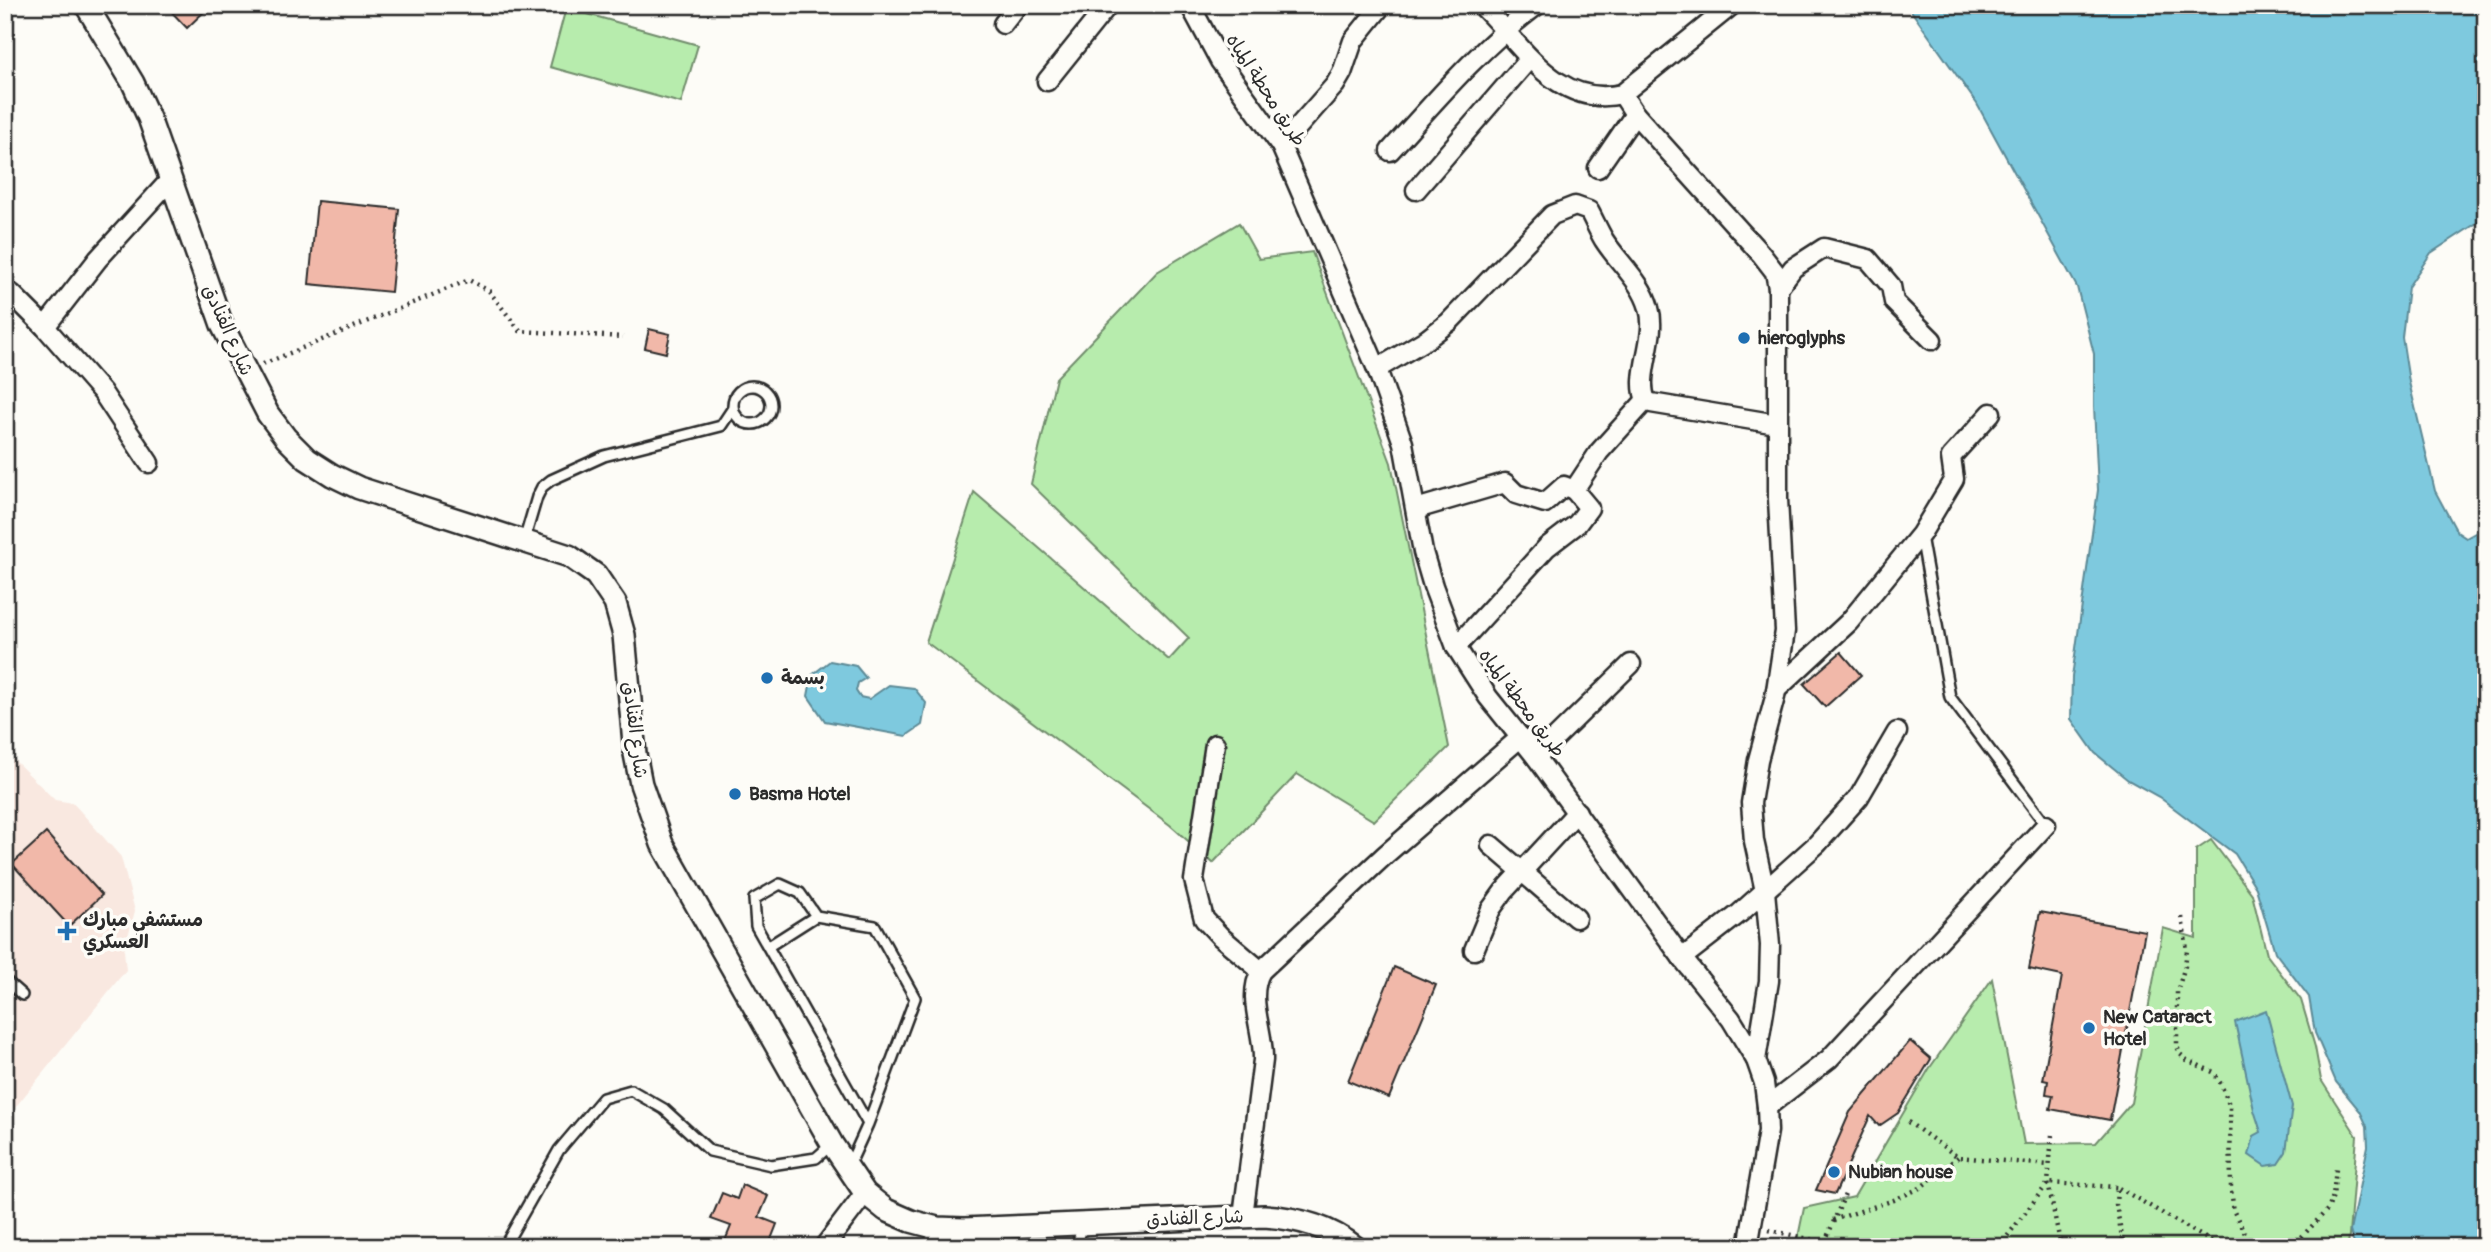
<svg xmlns="http://www.w3.org/2000/svg" width="2491" height="1252" viewBox="0 0 2491 1252" font-family="Pangolin,'Playpen Sans Arabic',sans-serif">
<style>
.built{fill:#f9e8e0}
.green{fill:#b7ecad;stroke:#718c6c;stroke-width:2}
.water{fill:#7ec9de;stroke:#5d8a96;stroke-width:2}
.building{fill:#f1b8a9;stroke:#2b2b2b;stroke-width:2}
.lines{fill:none;stroke-linecap:round;stroke-linejoin:round}
.service-casing{stroke:#2b2b2b;stroke-width:14}
.minor-casing{stroke:#2b2b2b;stroke-width:23}
.tertiary-casing{stroke:#2b2b2b;stroke-width:26}
.path{stroke:#2b2b2b;stroke-width:4.5;stroke-dasharray:2 5;stroke-linecap:butt}
.service{stroke:#fdfcf7;stroke-width:9}
.minor{stroke:#fdfcf7;stroke-width:18}
.tertiary{stroke:#fdfcf7;stroke-width:21}
.poi-dot{fill:#1f6fb2;stroke:#fdfcf7;stroke-width:2.5}
.labels{text-anchor:middle;dominant-baseline:central;stroke-width:7;stroke-linejoin:round;paint-order:stroke}
.street-label{font-size:19px;fill:#2b2b2b;stroke:#fdfcf7}
.poi-label{font-size:19px;font-weight:bold;fill:#2b2b2b;stroke:#fdfcf7;text-anchor:start}
</style>
<rect width="100%" height="100%" fill="#fdfcf7"/>
<filter id="ink" filterUnits="userSpaceOnUse"><feTurbulence type="fractalNoise" baseFrequency=".0143" numOctaves="2"/><feDisplacementMap in="SourceGraphic" scale="14" xChannelSelector="R" yChannelSelector="G"/><feConvolveMatrix kernelMatrix="1 2 1 2 8 2 1 2 1" color-interpolation-filters="sRGB"/></filter>
<g filter="url(#ink)">
<!-- built -->
<path class="built" d="M5,751L55,800L73,803L121,857L135,911L124,950L126,970L5,1120Z"/>
<!-- green -->
<g class="green">
<path d="M566,8L698,45L681,103L550,67Z"/>
<path d="M1239,223L1259,259L1312,252L1391,463L1449,747L1374,821L1297,774L1213,863L1170,825L926,642L974,492L1169,660L1189,638L1031,484L1056,378L1157,272Z"/>
<path d="M2211,840L2252,894L2267,955L2301,1000L2315,1047L2321,1080L2357,1136L2348,1247H1796L1804,1208L1854,1197L1929,1069L1992,979L2024,1144L2096,1143L2131,1103L2163,928L2196,938V850Z"/>
</g>
<!-- water -->
<g class="water">
<path d="M1907,5H2486V217L2431,253L2408,287L2402,337L2409,382L2435,491L2457,532L2466,538L2475,533L2486,523V1247H2355L2350,1231L2368,1146L2367,1126L2360,1111L2336,1082L2328,1063L2315,1033L2309,997L2275,952L2256,888L2235,854L2159,797L2128,780L2095,753L2071,719L2072,677L2098,490L2094,406V354L2077,287L1977,104Z"/>
<path d="M830,661L856,666L866,678L858,683L856,691L860,697L869,699L889,685L914,688L926,703L922,725L906,736L825,721L808,696L812,675Z"/>
<path d="M2266,1010L2292,1106L2286,1152L2278,1164L2265,1166L2249,1155L2254,1136L2261,1132L2254,1110L2235,1022Z"/>
</g>
<!-- building -->
<g class="building">
<path d="M165,5H211L187,28Z"/>
<path d="M317,201L399,209L391,292L309,284Z"/>
<path d="M649,329L670,334L666,353L645,348Z"/>
<path d="M1841,652L1861,675L1825,707L1804,684Z"/>
<path d="M46,833L102,895L69,926L12,864Z"/>
<path d="M2040,912L2145,931L2110,1120L2050,1109L2053,1095L2046,1094L2048,1081L2043,1080L2062,976L2029,969Z"/>
<path d="M1394,967L1436,985L1389,1098L1348,1081Z"/>
<path d="M1910,1041L1931,1059L1898,1113L1879,1126L1870,1116L1835,1194L1816,1190L1850,1112Z"/>
<path d="M742,1185L768,1196L759,1217L777,1224L768,1247H738L725,1241L731,1226L711,1219L722,1193L737,1199Z"/>
</g>
<g class="lines">
<defs>
<g id="service">
<circle cx="752" cy="405" r="19"/>
<path d="M1921,536L1950,697L2046,825"/>
<path d="M524,541L537,497L542,487L551,480L604,456L721,426L733,408"/>
<path d="M769,946L816,916"/>
<path d="M5,980L22,995"/>
<path d="M848,1168L868,1124L756,926L754,899L780,884L800,893L816,916L875,926L915,998L868,1124"/>
<path d="M504,1247L559,1150L603,1098L631,1090L664,1109L710,1151L771,1165L816,1158L832,1144"/>
<path d="M927,1247L936,1230"/>
<path d="M1076,1247L1083,1225"/>
</g>
<g id="minor">
<path d="M1190,5L1220,61L1281,146L1377,369L1403,443L1423,552L1433,586L1456,647L1488,697L1536,757L1682,958L1731,1019L1756,1060L1764,1083L1767,1107L1768,1131L1748,1247"/>
<path d="M1481,5C1522,44 1556,109 1622,94L1732,5"/>
<path d="M1003,24L1018,5"/>
<path d="M1047,81L1108,5"/>
<path d="M1622,94L1635,114L1761,254L1775,272L1778,288V499L1785,631L1775,697L1758,760L1751,803L1754,841L1765,891L1770,945L1769,981L1756,1060"/>
<path d="M1281,146L1335,85L1342,73L1353,41L1382,5"/>
<path d="M1390,151C1437,99 1481,47 1537,5"/>
<path d="M1598,168L1635,114"/>
<path d="M1416,190L1529,59"/>
<path d="M1778,288L1793,268L1824,248L1868,259L1891,286L1894,302L1932,340"/>
<path d="M5,293L12,294L45,327L102,392L149,463"/>
<path d="M45,327L98,259L171,179"/>
<path d="M1377,369L1427,339L1449,322L1552,215L1575,206L1589,211C1594,220 1598,230 1604,240C1618,262 1642,282 1649,308C1658,337 1635,375 1646,400L1651,403L1777,424"/>
<path d="M1416,509L1505,483L1516,494L1545,503L1564,486L1574,490L1599,452L1646,400"/>
<path d="M1456,647L1547,547L1577,524L1589,508L1574,490"/>
<path d="M1776,690L1849,622L1921,534L1954,479L1951,457L1991,413"/>
<path d="M1215,744L1194,880L1204,919L1221,937L1261,971"/>
<path d="M1536,757L1631,664"/>
<path d="M1491,845L1576,918"/>
<path d="M1474,950L1491,909L1504,891L1577,812"/>
<path d="M1682,958L1740,913L1817,844L1859,797L1897,732"/>
<path d="M1767,1107L1829,1059L2046,825"/>
<path d="M1243,1216L1263,1060C1264,1030 1246,998 1261,971L1385,855L1521,737"/>
<path d="M824,1247L865,1193"/>
</g>
<path id="tertiary" d="M86,5L133,83L149,118L222,325L268,414L286,438L307,459L332,475L359,488L569,556L596,575L615,603L624,635L635,754L641,784L662,844L832,1144L865,1193L886,1210L911,1221L937,1228L964,1229L1264,1216C1297,1218 1328,1226 1355,1247"/>
</defs>
<!-- service casing -->
<use href="#service" class="service-casing"/>
<!-- minor casing -->
<use href="#minor" class="minor-casing"/>
<!-- tertiary casing -->
<use href="#tertiary" class="tertiary-casing"/>
<!-- path -->
<g class="path">
<path d="M263,364L469,280L489,291L520,331L623,337"/>
<path d="M2182,917L2187,950L2185,966L2177,992V1046L2180,1054L2187,1060L2213,1072L2221,1084L2230,1107L2231,1189L2234,1212L2252,1247"/>
<path d="M1908,1122L1958,1157L2049,1165"/>
<path d="M2052,1135L2048,1183L2061,1247"/>
<path d="M1833,1220L1894,1200L1920,1188L1958,1157"/>
<path d="M1769,1230L1845,1247"/>
<path d="M1825,1242L1846,1192"/>
<path d="M1999,1247L2048,1183L2117,1187"/>
<path d="M2124,1247L2116,1205L2117,1187L2221,1247"/>
<path d="M2292,1247L2328,1209L2333,1196L2336,1169"/>
</g>
<!-- service -->
<use href="#service" class="service"/>
<!-- minor -->
<use href="#minor" class="minor"/>
<!-- tertiary -->
<use href="#tertiary" class="tertiary"/>
</g>
</g>
<!-- markers -->
<g class="poi-dot">
<circle cx="1744" cy="338" r="7"/>
<circle cx="767" cy="678" r="7"/>
<circle cx="735" cy="794" r="7"/>
<path d="M63.5 920.5h7v7h7v7h-7v7h-7v-7h-7v-7h7z"/>
<circle cx="2089" cy="1028" r="7"/>
<circle cx="1834" cy="1172" r="7"/>
</g>
<g class="labels">
<!-- street labels -->
<g class="street-label">
<text transform="translate(1266 90) rotate(57)">طريق محطة المياه</text>
<text transform="translate(228 330) rotate(66)">شارع الفنادق</text>
<text transform="translate(1522 703) rotate(53)">طريق محطة المياه</text>
<text transform="translate(635 730) rotate(83)">شارع الفنادق</text>
<text transform="translate(1195 1218) rotate(-2)">شارع الفنادق</text>
</g>
<!-- poi labels -->
<g class="poi-label">
<text x="1758" y="338">hieroglyphs</text>
<text x="781" y="678">بسمة</text>
<text x="749" y="794">Basma Hotel</text>
<text x="83" y="920">مستشفي مبارك<tspan x="83" dy="22">العسكري</tspan></text>
<text x="2103" y="1017">New Cataract<tspan x="2103" dy="22">Hotel</tspan></text>
<text x="1848" y="1172">Nubian house</text>
</g>
</g>
<!-- margin -->
<rect width="2491" height="1252" fill="none" stroke="#fdfcf7" stroke-width="28"/>
<rect x="14" y="14" width="2463" height="1224" fill="none" stroke="#2b2b2b" stroke-width="2.5" filter="url(#ink)"/>
</svg>
